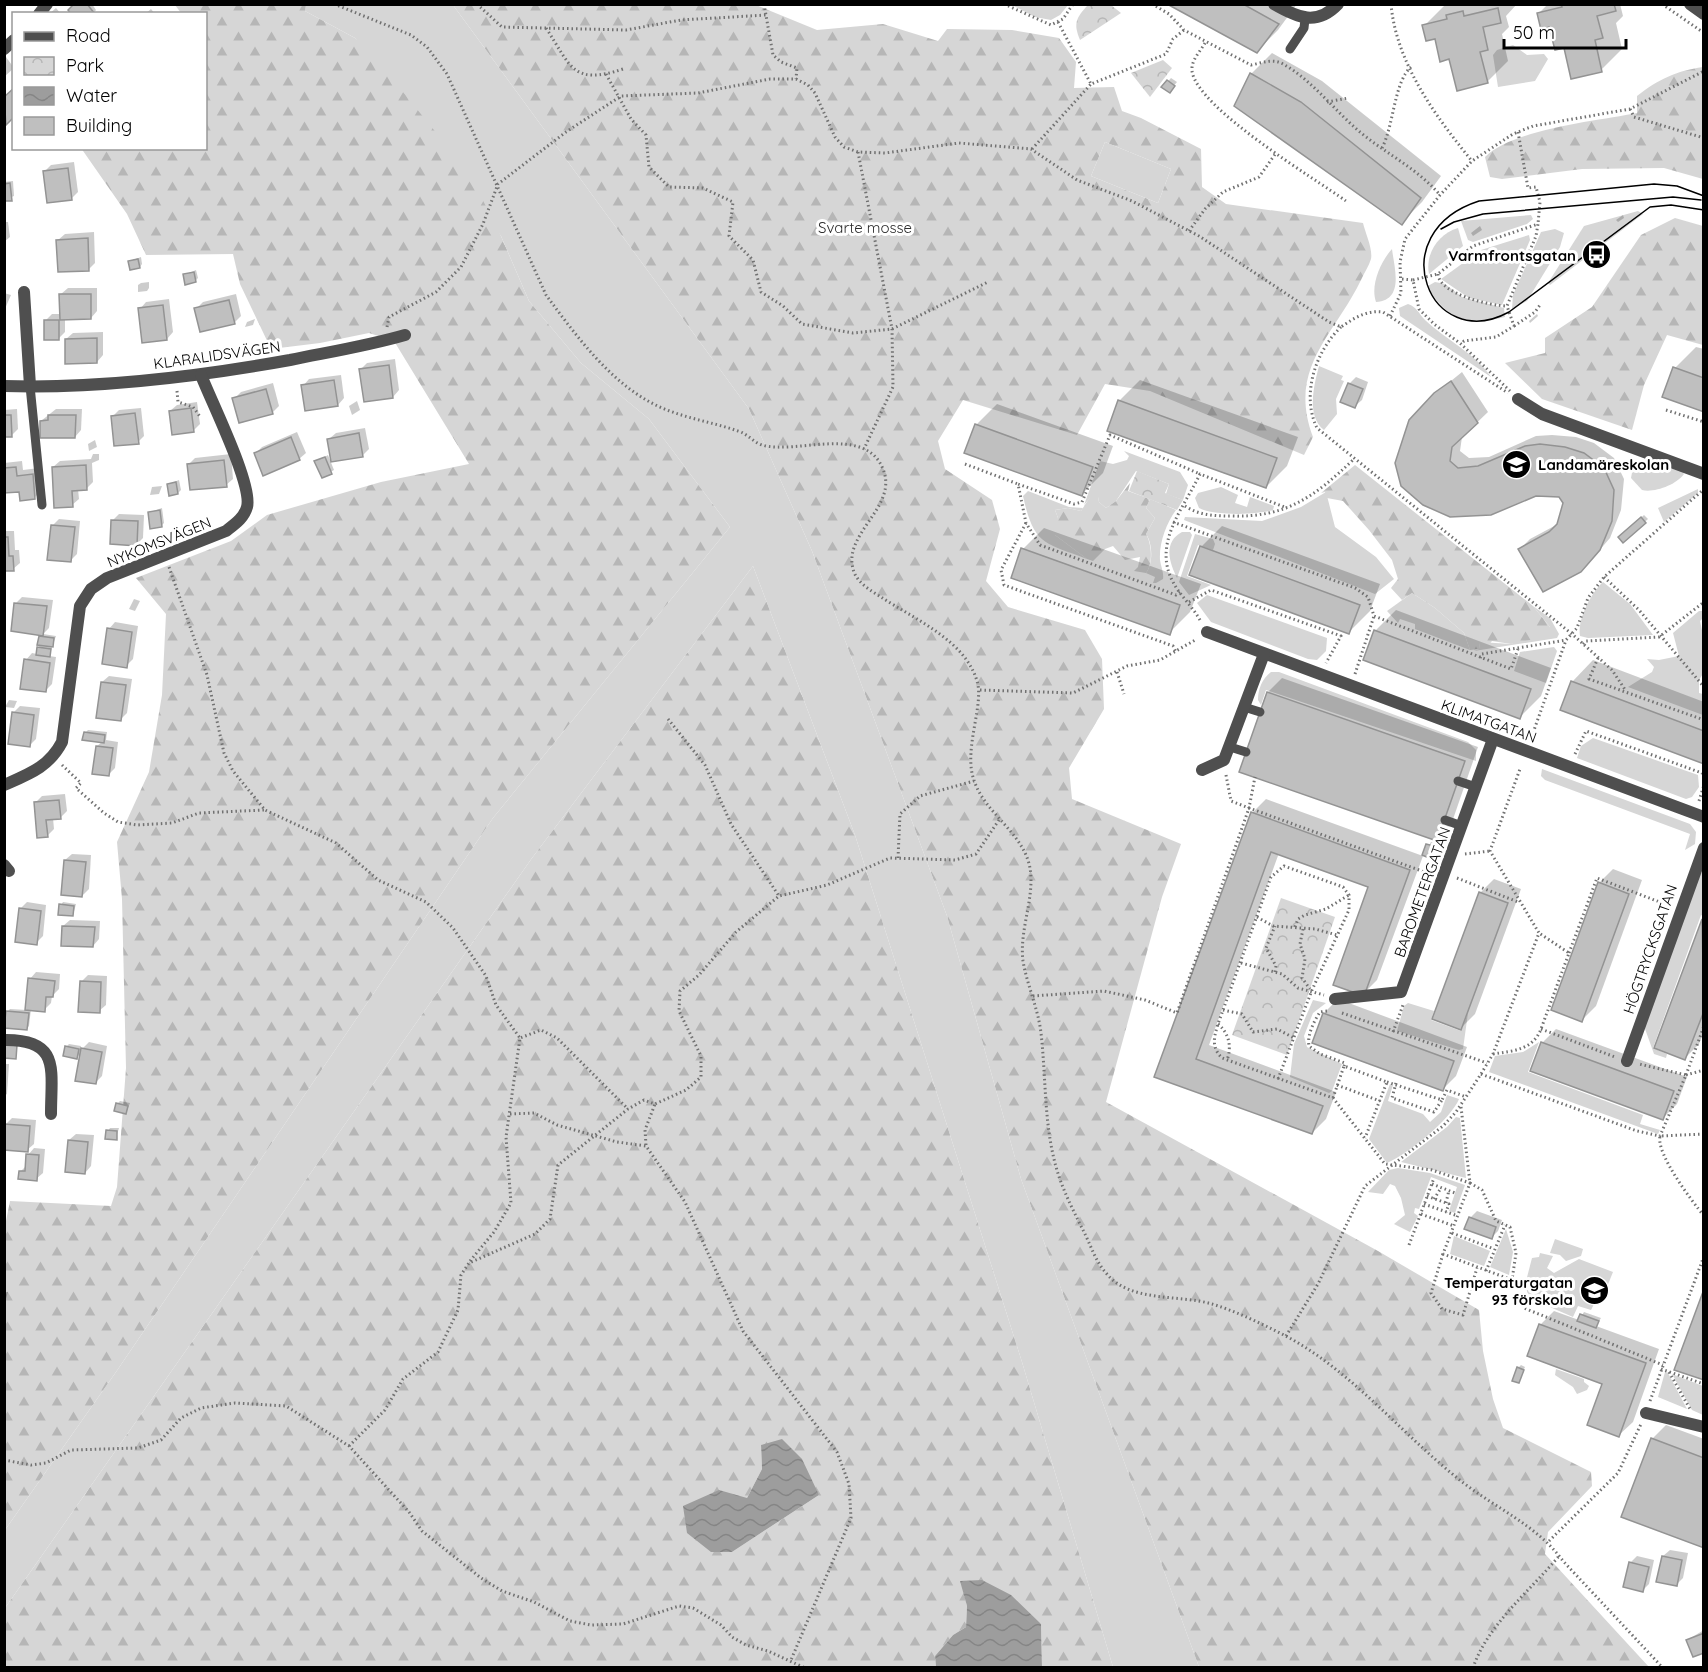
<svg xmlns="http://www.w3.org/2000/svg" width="1708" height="1672" viewBox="0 0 1708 1672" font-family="Quicksand,sans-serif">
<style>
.green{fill:#d6d6d6}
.forest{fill:url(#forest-firs);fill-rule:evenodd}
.park{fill:url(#park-crowns)}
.water{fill:url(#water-waves)}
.shadow{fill:#0003}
.building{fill:#bfbfbf;stroke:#939393;stroke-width:1.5}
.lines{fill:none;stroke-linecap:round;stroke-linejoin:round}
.path{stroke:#717171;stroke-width:3;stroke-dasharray:1.5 3;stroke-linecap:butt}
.service{stroke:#4f4f4f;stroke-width:9}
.minor{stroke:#4f4f4f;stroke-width:12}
.tertiary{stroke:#4f4f4f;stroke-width:12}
.tram{stroke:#000;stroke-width:1.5}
.labels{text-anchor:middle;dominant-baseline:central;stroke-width:6;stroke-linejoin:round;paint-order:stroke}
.park-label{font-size:15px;fill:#2d2d2d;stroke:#fff}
.poi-label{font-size:15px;font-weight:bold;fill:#000;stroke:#fff;text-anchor:end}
.street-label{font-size:15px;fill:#000;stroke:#fff}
</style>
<defs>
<pattern id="forest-firs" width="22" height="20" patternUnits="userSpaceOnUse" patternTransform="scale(1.5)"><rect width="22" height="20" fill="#d6d6d6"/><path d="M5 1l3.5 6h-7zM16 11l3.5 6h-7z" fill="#b6b6b6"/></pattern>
<pattern id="park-crowns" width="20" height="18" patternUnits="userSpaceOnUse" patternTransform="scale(1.5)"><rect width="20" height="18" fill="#d6d6d6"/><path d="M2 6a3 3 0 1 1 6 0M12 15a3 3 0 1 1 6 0" fill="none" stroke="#b6b6b6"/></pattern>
<pattern id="water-waves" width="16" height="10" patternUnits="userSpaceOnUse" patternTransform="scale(1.5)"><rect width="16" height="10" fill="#9d9d9d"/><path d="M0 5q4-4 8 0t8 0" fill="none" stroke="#858585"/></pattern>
</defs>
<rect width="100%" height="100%" fill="#fff"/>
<!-- green -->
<g class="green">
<path d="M306,4L453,5L749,409L812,551L947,916L1021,1179L1199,1667H1113L1022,1362L855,835L753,566L532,858L5,1608V1530L116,1372L493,818L730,527L649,419L581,363L529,301L501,236L355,38L305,11Z"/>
<path d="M1012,5H1068L1060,15L1051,20L1035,17Z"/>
<path d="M1513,45L1527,55L1544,54L1548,59L1535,81L1498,87L1493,55L1497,50Z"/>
<path d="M1105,142L1171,169L1158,203L1091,176Z"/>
<path d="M1638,211L1643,214L1550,285L1548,283L1584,226Z"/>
<path d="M1531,215L1533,219L1527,224L1473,242L1468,240L1461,221Z"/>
<path d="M1458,228L1463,246L1429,274C1425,254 1438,234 1458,228Z"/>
<path d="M1555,229L1564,233L1560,247L1527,301L1512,309L1513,295L1541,232Z"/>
<path d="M1529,235L1530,240L1502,305L1469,298L1441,279L1481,250Z"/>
<path d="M1392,249C1394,267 1405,300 1376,302C1370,285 1381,261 1392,249Z"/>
<path d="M1435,282L1445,284L1462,297L1504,308L1505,317C1472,326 1444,320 1428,286Z"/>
<path d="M1408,304C1417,307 1419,314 1425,320C1445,339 1476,354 1491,377L1400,316L1399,308Z"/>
<path d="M1319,366L1343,376L1341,380L1344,381L1336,399L1337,414L1324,430C1306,416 1314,385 1319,366Z"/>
<path d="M1124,451L1180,472L1188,485L1183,500L1166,494L1169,484L1136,471L1116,501L1106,508L1099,502L1098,497L1090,498L1084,505L1100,461L1113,464L1127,460L1129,456Z"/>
<path d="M1642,459L1682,471L1684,474C1676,485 1654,493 1642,490L1631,478L1633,467Z"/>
<path d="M1221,487L1238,495L1235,503L1247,507L1250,497L1274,506L1273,510C1258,515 1214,516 1199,508L1195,498L1198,493Z"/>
<path d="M1698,489V493L1664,522L1658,508Z"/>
<path d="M1028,491L1069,507L1083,508L1081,511L1068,508L1055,510L1058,518L1055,535L1087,559C1043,542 1034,545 1023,496Z"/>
<path d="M1326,492L1335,527L1376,557L1394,579L1375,594L1184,520L1185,517L1262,521L1301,507Z"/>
<path d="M1150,499L1176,510C1166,524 1159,543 1160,560C1161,567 1164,573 1163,579L1156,583H1153L1155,577L1146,573C1153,564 1153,544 1146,534L1155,518L1146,508Z"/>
<path d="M1182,532H1190L1192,535L1177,578C1169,562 1163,542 1182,532Z"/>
<path d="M1195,534L1213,539L1215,544L1213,550L1198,545L1187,576L1211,585L1189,595L1179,582Z"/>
<path d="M1603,582L1630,604L1653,635L1588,638L1580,636C1577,620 1591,593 1603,582Z"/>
<path d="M1412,593L1435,608L1464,633L1470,650L1415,629V624L1400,619L1398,623L1387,611Z"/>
<path d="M1207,595L1327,638L1326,651L1317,660L1308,659L1211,622L1197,603Z"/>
<path d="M1533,606L1550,618L1559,634L1557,638L1474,651L1479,649L1480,642L1511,644L1550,627Z"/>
<path d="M1699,611H1703V618L1700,621L1703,635L1704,672L1699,680V693L1703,694V715L1628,687L1652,672L1654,667L1647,659L1659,660L1679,656L1673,633Z"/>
<path d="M1554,647L1557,651L1546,683L1514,671L1520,652Z"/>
<path d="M1271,672H1279L1468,742L1476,750V761L1266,690L1261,705L1258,700C1258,689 1262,679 1271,672Z"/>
<path d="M1593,738L1698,775L1699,787L1692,797L1686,799L1577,758L1581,746Z"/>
<path d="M1542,769L1690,824L1696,832L1695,844L1685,850L1690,834L1545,780L1541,776Z"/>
<path d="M1703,871V916L1701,915L1653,1048L1667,1054L1666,1058L1654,1054L1644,1026L1700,874Z"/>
<path d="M1313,1000L1326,1003L1313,1013L1304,1036L1307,1047L1342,1064L1332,1091L1329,1093L1290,1077L1294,1044Z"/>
<path d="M1408,1003L1434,1011L1431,1020L1461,1031L1468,1013L1463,1049L1459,1050L1397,1031L1404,1006Z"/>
<path d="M1539,1042L1528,1072L1643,1115L1640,1124L1660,1130L1658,1134L1489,1072L1495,1056L1523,1052Z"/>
<path d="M1390,1084L1393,1085L1388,1101L1423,1114L1430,1122L1441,1112L1447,1095L1459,1099C1451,1119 1408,1154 1387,1163L1369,1139Z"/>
<path d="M1456,1117L1460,1118L1466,1178L1401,1162L1447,1127Z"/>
<path d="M1398,1168L1430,1173L1465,1185L1455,1213L1449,1211L1457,1187L1431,1177L1419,1209L1415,1208L1414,1213L1418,1216L1410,1232L1394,1224L1405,1215L1401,1198L1395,1186L1390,1184L1383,1194L1368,1192L1389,1170Z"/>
<path d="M1506,1229L1513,1252L1509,1275L1490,1267Z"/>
<path d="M1454,1236L1490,1251L1484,1266L1450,1254Z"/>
<path d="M1555,1239L1583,1249L1581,1256L1566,1261L1560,1255L1550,1253Z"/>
<path d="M1540,1253L1553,1256L1547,1268L1554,1273L1579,1259L1613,1272L1600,1304H1594L1591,1310L1578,1306L1573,1317L1529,1298L1525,1285L1532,1258L1539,1257Z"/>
<path d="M1556,1369L1584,1379V1382L1589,1386L1587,1390L1577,1394L1573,1387L1555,1375Z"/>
<path d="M1665,1372L1668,1373L1687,1409L1658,1397Z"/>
<path d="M1672,1374L1703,1386V1415L1692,1410Z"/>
</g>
<!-- forest -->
<g class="forest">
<path d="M175,5H306L305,11L355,38L385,70L469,173L501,236L529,301L581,363L649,419L730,527L493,818L116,1372L5,1530L4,1231L10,1201L111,1206L117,1187L126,1068L122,899L117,842L149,772L162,695L166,614L136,578L231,541L267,515L381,482L469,464L394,341L369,333L320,343L271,349L240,284L233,254L146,255L127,214L81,148H206V14L181,13Z"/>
<path d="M453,5H756L817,30L883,24L938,41L947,29L1012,30L1059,38L1076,62L1074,88L1114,87L1122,111L1141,118L1201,149L1202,187L1226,204L1363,223C1365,232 1373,249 1371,259C1369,266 1364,273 1361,280C1334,336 1287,368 1313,437L1304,455L1150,391L1105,384L1077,435L963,400L938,441L945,469L992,500L1000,529L986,581L1008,607L1085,630L1102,659L1104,709L1069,768L1072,799L1181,844L1162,897L1106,1102L1378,1251L1479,1310L1483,1351L1493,1399L1503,1428L1591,1472L1592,1486L1548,1532L1545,1554L1649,1667H1199L1021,1179L947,916L812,551L749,409ZM1105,142L1171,169L1158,203L1091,176Z"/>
<path d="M1703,67V179L1664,168L1582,169L1502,179L1490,177L1485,157C1513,129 1597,121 1637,113V96C1659,79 1676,71 1703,67Z"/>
<path d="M1675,218L1703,226V345L1667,335L1644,385L1632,430L1542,399L1505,363L1545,353V338L1592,307L1641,235Z"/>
<path d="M1355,465L1533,606L1550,627L1548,636L1511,644L1492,641L1488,646L1480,643L1479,649L1470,650L1464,633L1435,608L1412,593L1402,600L1391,588L1398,579L1392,560L1369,530L1343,501L1327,498L1325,492L1321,493Z"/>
<path d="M1130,483L1128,491L1150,499L1146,508L1155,518L1146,534C1152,544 1153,564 1146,573L1134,571L1138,567L1140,557L1125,560L1113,546L1105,549L1093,561L1087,559L1055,535L1052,527L1058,518L1055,510L1068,508L1081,511L1090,497L1098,496L1099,502L1106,508L1116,501Z"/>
<path d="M753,566L855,835L1022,1362L1113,1667H1042L1041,1624L961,1581L967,1606L966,1627L953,1635L935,1656L936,1667L5,1668V1608L532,858ZM761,1445L819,1495L732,1552L747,1498L762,1469Z"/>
</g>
<!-- park -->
<g class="park">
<path d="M1088,5H1111L1121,13L1080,40C1073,23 1076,18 1088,5Z"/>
<path d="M1163,60L1172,68L1150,97L1131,73Z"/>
<path d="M1137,471L1169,484L1165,493L1183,500L1177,510L1129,491Z"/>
<path d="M1281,898L1335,917L1287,1055L1232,1035Z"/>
</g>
<!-- water -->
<g class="water">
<path d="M782,1439L802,1459L819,1495L732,1552H711L687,1533L683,1506L719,1490L747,1498L762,1469L761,1445Z"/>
<path d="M982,1580L1011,1595L1041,1624L1042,1667H936L935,1656L953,1635L966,1627L967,1606L960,1581Z"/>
</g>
<!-- shadow -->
<g class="shadow">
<path d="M76,4H92L96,10L93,14Z"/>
<path d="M1170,4H1297L1278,30L1257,51Z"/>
<path d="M1517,4L1506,16L1509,27L1502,34L1508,61L1487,82L1450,58L1424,26L1445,5Z"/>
<path d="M1548,4H1620L1623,16L1616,23L1622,49L1601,70L1565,46L1538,14Z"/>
<path d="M56,8L61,14H49Z"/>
<path d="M151,9L155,14H145Z"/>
<path d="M1272,53L1322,81L1441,176L1422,202L1401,223L1251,74Z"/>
<path d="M6,57L14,68L4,77V58Z"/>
<path d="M1171,78L1177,82L1172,88L1164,86Z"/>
<path d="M74,162L78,192L72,198L44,172L51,165Z"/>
<path d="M13,181L14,196L4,200V182Z"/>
<path d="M1623,215L1624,218L1618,222L1616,220Z"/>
<path d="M4,222H8L10,237L4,242Z"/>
<path d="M1480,226L1482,230L1473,236L1471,233Z"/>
<path d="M94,232L95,263L89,269L58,240L65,234Z"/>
<path d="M141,257L142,264L140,267L130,261Z"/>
<path d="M196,270L198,278L195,281L184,275Z"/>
<path d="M149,282V288L147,291L138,292V285L141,283Z"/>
<path d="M68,288H97V311L91,318H65V332L58,339L45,321L52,314H61V294Z"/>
<path d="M4,293L11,295L4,311Z"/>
<path d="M236,294L241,316L234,323L196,309L203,302Z"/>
<path d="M169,299L173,332L167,339L140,309L146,302Z"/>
<path d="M1537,314L1538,316L1530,323L1529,321Z"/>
<path d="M255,319L253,325L245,327L247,322Z"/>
<path d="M103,332V355L97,362L66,339L73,333Z"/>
<path d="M1696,347L1704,349V410L1675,368Z"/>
<path d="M395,359L399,390L393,397L360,370L367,363Z"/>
<path d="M1462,372L1488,412L1462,437L1460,451L1469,458L1489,457L1536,436L1552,435L1576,437L1594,443L1614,458L1624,479L1621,510L1610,538L1591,560L1519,550L1530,539L1558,524L1565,503L1560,496L1536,494L1450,516L1435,394Z"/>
<path d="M341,375L344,398L338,405L303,386L309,379Z"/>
<path d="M1356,377L1368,382L1362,400L1355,406L1349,384Z"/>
<path d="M1140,380L1298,437L1287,466L1266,487L1119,401Z"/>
<path d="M273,383L279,406L272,413L234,399L241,392Z"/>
<path d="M357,401L360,410L352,415L349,406Z"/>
<path d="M197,402L200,424L193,431L170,411L177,405Z"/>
<path d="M997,404L1113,446L1103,473L1082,494L976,425Z"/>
<path d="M141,408L144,436L138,442L112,417L119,410Z"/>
<path d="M17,409L18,429L11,436H4V410Z"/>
<path d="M56,409H82L81,430L75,437L41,421Z"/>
<path d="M365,428L369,449L362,456L329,439L336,433Z"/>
<path d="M297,432L306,453L299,459L256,453L262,447Z"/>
<path d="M95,440L97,447L89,451L88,444Z"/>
<path d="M93,454H99V460L92,463L93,482L87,488L78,489L79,499L72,505L53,467L60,461L91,459Z"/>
<path d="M231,454L233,479L226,485L189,464L195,458Z"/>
<path d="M328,455L334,470L323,476L316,462Z"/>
<path d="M22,461L23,470L39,468L41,491L34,498L21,490L6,492L4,499V463Z"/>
<path d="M179,480L181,490L178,493L169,484Z"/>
<path d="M162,486L159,494L150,495L152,487Z"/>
<path d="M162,508L164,523L161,526L150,512Z"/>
<path d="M119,514L144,515L143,538L137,544L113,520Z"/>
<path d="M1644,515L1648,519L1623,541L1620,537Z"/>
<path d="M59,519L80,521L77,554L70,561L52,526Z"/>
<path d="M1222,526L1380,584L1370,611L1349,632L1201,547Z"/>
<path d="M1044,528L1201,584L1190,612L1169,633L1023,549Z"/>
<path d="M4,531H14L15,550H19L20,563L13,569L4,570Z"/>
<path d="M22,597L53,600L49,628L43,634L56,636L49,656L56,657L52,684L45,691L26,660L32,653L37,654L43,634L16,603Z"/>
<path d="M134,599L140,601L135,611L129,609Z"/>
<path d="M1396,610L1551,668L1541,696L1520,717L1375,631Z"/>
<path d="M115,622L138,626L133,659L126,666L109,629Z"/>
<path d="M1593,660L1704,702V763L1572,682Z"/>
<path d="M109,676L132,679L127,713L121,719L102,682Z"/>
<path d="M1282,678L1478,747L1451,825L1437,839L1241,771L1268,692Z"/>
<path d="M9,700L17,701L14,708L5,707Z"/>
<path d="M20,706L40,708L36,739L30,745L13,713Z"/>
<path d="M88,730L107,732L106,740L118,742L115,768L108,775L97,746L102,742L85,733Z"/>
<path d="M65,794L67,811L60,818H53L54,829L47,836L36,802L42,796Z"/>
<path d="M1266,799L1423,856L1377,980L1363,994L1370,886L1279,853L1209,1045L1336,1092L1326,1119L1312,1133L1156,1076L1252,813Z"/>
<path d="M1431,842L1435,843L1429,856L1424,854Z"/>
<path d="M72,854L91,855L89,889L82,896L65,860Z"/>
<path d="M1613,869L1642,880L1596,1006L1582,1020L1599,883Z"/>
<path d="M1494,879L1521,889L1475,1014L1461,1028L1480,893Z"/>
<path d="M27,902L46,905L43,936L36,943L20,909Z"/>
<path d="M63,902L76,904L73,915L61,905Z"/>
<path d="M70,920L100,921L99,939L93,946L63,926Z"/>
<path d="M1703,920L1704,1031L1699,1044L1685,1058L1656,1047Z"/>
<path d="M36,972L60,974L59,989L52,996L51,1003L44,1010L31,1009L29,1026L26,1029L7,1012L10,1009L27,1010L30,979Z"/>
<path d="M88,975L107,976L106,1005L99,1011L81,982Z"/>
<path d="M1338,999L1467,1047L1456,1076L1442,1090L1314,1042L1324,1013Z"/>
<path d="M1556,1029L1687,1077L1677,1104L1663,1118L1542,1043Z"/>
<path d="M89,1042L107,1046L102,1076L95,1083L82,1052L77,1057L66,1047L69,1044L81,1046L80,1051Z"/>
<path d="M4,1064H9L7,1094L4,1096Z"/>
<path d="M120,1101L130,1103L126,1113L117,1104Z"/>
<path d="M12,1118L36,1120L34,1144L27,1150L5,1125Z"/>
<path d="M110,1128H119L116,1138L108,1131Z"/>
<path d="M76,1134L94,1135L91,1166L85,1173L69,1140Z"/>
<path d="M34,1148L45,1149L43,1173L36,1179L20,1172L27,1165L28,1155Z"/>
<path d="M1477,1211L1502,1220L1498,1231L1492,1237L1470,1218Z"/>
<path d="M4,1292H8L5,1302H4Z"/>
<path d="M1554,1311L1579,1320L1584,1312L1601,1318L1596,1326L1659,1349L1633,1422L1619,1435L1604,1383L1540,1325Z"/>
<path d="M1521,1365L1525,1367L1518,1381V1368Z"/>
<path d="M1666,1425L1704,1439V1546L1652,1439Z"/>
<path d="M1670,1550L1688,1553L1683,1578L1676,1585L1663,1556Z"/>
<path d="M1637,1556L1654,1560L1649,1584L1643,1590L1630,1563Z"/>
<path d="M1704,1630V1651L1687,1640Z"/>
</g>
<!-- building -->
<g class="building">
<path d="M74,4H87L95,14H71L68,10Z"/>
<path d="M1167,4H1243L1279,24L1257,53Z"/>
<path d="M1561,4H1614L1616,11L1597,16L1603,38L1595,40L1602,72L1571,79L1564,48L1555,50L1549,27L1541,30L1537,13L1562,7Z"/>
<path d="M1498,8L1501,23L1483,27L1488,50L1480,52L1488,83L1457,91L1449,59L1440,62L1435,39L1426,41L1422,25L1447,19L1446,15L1463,11L1464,16Z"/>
<path d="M1250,73L1301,102L1421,198L1402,225L1234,106Z"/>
<path d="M1167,80L1175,86L1170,93L1161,87Z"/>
<path d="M14,88V117L6,125L4,97Z"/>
<path d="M68,168L72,200L47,203L43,171Z"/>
<path d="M10,183L12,201H4V184Z"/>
<path d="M88,238L89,271L58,272L56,240Z"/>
<path d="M138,259L140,268L130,270L128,261Z"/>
<path d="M194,272L196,282L185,285L183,274Z"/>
<path d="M59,294H91V319L60,320Z"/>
<path d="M229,300L235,324L200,332L194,308Z"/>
<path d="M163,305L167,340L142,343L138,308Z"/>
<rect x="44" y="320" width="15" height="20"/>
<path d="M97,338V363L65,364V339Z"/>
<path d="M389,365L393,398L364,402L359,369Z"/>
<path d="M1673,367L1704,378V412L1662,397Z"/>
<path d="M334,380L338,406L305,411L301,385Z"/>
<path d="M1451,381L1478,423L1452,447L1450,461L1458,468L1478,466L1525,446L1540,444L1565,447L1584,453L1604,468L1614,490L1612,521L1600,550L1581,572L1543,592L1518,549L1549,532L1557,524L1563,503L1559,497L1536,496L1491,515L1450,517L1423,505L1401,486L1395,463L1409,420L1434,393Z"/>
<path d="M1348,383L1363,389L1355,408L1340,402Z"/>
<path d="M266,389L273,414L239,423L232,398Z"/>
<path d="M1118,400L1277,458L1266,488L1107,431Z"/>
<path d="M191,408L194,432L172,435L169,411Z"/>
<path d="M135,413L139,444L114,446L111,416Z"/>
<path d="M4,415H11L12,437H4Z"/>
<path d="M48,415H76L75,438H40V421L48,420Z"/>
<path d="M975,424L1093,467L1082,496L964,453Z"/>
<path d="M359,433L363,457L331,462L327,439Z"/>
<path d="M291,437L300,460L263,476L254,453Z"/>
<path d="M325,457L332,474L322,478L314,461Z"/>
<path d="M224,460L227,487L190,490L187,464Z"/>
<path d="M86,465L87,490L72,491L73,507L54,508L52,467Z"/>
<path d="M16,467L17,476L33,474L35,499L20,501L19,492L4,493V468Z"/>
<path d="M176,482L178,494L169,496L167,484Z"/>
<path d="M160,510L162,527L150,529L148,512Z"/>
<path d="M1641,517L1646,523L1623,543L1618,537Z"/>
<path d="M111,520L138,521L137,546L110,544Z"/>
<path d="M51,525L75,527L71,562L47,560Z"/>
<path d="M4,537H8L9,556H13L14,571H4Z"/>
<path d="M1200,546L1360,605L1349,634L1189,575Z"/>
<path d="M1021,548L1180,605L1170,635L1011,578Z"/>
<path d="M14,603L47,606L43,636L11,631Z"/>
<path d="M107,628L132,632L127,668L102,664Z"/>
<path d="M1374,630L1531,689L1520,719L1363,660Z"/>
<path d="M39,636L54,638L53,647L37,645Z"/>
<path d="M37,647L51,649L50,657L36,655Z"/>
<path d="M24,659L50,663L46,692L20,689Z"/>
<path d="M1571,681L1704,731V764L1560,710Z"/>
<path d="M101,682L126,685L121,721L96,718Z"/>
<path d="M1267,692L1465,761L1437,841L1239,772Z"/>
<path d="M12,712L34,715L30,747L8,744Z"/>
<path d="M84,732L105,735L104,743L82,740Z"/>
<path d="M96,746L113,748L109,776L92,774Z"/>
<path d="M59,800L61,819L46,820L48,837L37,838L34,802Z"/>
<path d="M1251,812L1410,870L1364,996L1333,985L1368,887L1271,852L1266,865L1196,1059L1323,1106L1312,1134L1154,1077Z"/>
<path d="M1426,844L1434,846L1429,858L1422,855Z"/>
<path d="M64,860L86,862L82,897L61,895Z"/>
<path d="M1598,882L1629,894L1582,1022L1551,1010Z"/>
<path d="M1479,892L1508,903L1461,1030L1432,1019Z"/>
<path d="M59,904L74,906L73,916L58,915Z"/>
<path d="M19,908L41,911L37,945L15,942Z"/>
<path d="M1702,919L1704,1011L1685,1060L1654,1048Z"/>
<path d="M62,926L95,927L93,947L61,946Z"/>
<path d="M28,978L55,981L53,997H46L45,1012L25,1010Z"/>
<path d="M80,981L101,982L100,1013L78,1012Z"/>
<path d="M6,1011L29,1013L27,1030L4,1028Z"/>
<path d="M1323,1013L1454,1061L1443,1091L1312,1043Z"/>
<path d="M1541,1042L1674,1091L1663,1120L1530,1071Z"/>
<path d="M4,1044L17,1045L16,1059L4,1058Z"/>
<path d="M65,1046L79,1049L77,1059L63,1056Z"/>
<path d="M81,1048L102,1052L96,1084L75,1081Z"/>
<path d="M116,1103L128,1106L126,1114L114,1111Z"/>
<path d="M4,1124L30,1126L28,1152L4,1150Z"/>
<path d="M106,1130L117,1131V1140L105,1139Z"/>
<path d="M68,1140L88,1142L85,1174L65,1172Z"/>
<path d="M26,1154L39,1155L37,1181L18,1179L19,1171H25Z"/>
<path d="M1469,1217L1496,1227L1492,1239L1464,1229Z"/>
<path d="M1704,1289V1380L1674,1370Z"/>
<path d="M1580,1314L1599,1321L1596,1328L1577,1321Z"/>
<path d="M1539,1324L1646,1363L1619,1437L1587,1425L1602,1384L1527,1356Z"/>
<path d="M1517,1367L1524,1370L1519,1383L1512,1381Z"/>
<path d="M1651,1438L1704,1458V1548L1621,1517Z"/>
<path d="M1662,1556L1682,1560L1677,1586L1656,1582Z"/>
<path d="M1629,1562L1649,1567L1643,1592L1623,1587Z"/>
<path d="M1704,1633V1653L1693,1657L1686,1640Z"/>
</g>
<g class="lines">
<!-- path -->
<g class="path">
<path d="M334,4L411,35L427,47L447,74L546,295C578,338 615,390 667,410C690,419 715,423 738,431C748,434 753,442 762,445C796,455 865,424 883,469C899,508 840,534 854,572C858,583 871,591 881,597C914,619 965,640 977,681C984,703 966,743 972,773C980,812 1023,830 1030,868C1035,898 1019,930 1023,961C1027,985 1038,1008 1041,1033C1046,1077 1044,1121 1055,1163C1061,1187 1073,1210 1084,1232C1091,1246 1096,1262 1106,1273C1130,1303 1178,1294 1212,1304C1235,1311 1258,1322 1280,1333C1350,1368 1400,1433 1461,1481C1495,1508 1537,1525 1563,1561L1663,1668"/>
<path d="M477,4L502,27L626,30L681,20L766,15"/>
<path d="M764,4L773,55L781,62L797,68L796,79"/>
<path d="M1004,4L1051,25L1063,19L1073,4"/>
<path d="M1152,4L1169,14L1184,30L1251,65C1262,63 1273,58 1283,64C1312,80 1334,110 1360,132C1386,154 1417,168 1440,195"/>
<path d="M1391,4C1396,63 1436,117 1472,161"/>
<path d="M1662,4L1704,33"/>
<path d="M1058,22L1091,84L1166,54L1173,39L1184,30"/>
<path d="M546,28C571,66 572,86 623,69"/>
<path d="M1205,43C1200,52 1191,60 1192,71C1197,108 1314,178 1346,201"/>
<path d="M606,74L631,119L646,135L649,167L669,187L703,188L733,202L729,236L753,260L761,292L783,306L802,324L853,333L892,329L988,282"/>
<path d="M1327,102L1348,98"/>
<path d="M1630,109L1634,117L1704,138"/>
<path d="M1518,132L1528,188L1536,187L1540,202L1538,224"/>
<path d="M1382,148C1394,125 1394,82 1411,67"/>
<path d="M1032,149L1091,84"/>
<path d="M858,152L892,329L893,387L864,449"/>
<path d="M1189,231L1205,209L1223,192L1259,177L1276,153"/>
<path d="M1438,274C1439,294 1491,306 1507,306"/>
<path d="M1402,279L1413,280L1419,309L1434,324L1461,344L1510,391"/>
<path d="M1413,280L1438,274L1473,246L1538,224L1536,236L1507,306L1514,326L1496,337L1464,341L1461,344"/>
<path d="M1390,316L1401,293L1400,262L1405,239L1440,195L1472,161L1513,134L1533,126L1630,109L1704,71"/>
<path d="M1514,326L1535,312L1540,305"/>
<path d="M387,327L389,317L436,292L461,267L483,224L498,184L566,132L621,96L698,93L770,79H796L808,85L815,93L835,137L844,147L858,152L885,153L959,143L1031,149L1077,180L1132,201L1199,236L1329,322L1341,327C1354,318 1367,310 1383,312L1508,393"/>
<path d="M1341,327C1315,352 1301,395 1317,428L1572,634L1612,670L1626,691"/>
<path d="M177,391L178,402L193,407L201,418"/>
<path d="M1666,410L1704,422"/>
<path d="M965,464L1018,484"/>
<path d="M1185,506C1198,515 1214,516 1230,516C1286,518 1314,497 1353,460"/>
<path d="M1173,522L1355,588L1368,597L1374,616L1511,669L1518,649"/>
<path d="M1026,523L1001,570L1004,585L1173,646L1176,652"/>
<path d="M169,567L207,675L224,753L233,771L265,810L336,843L378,880L426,902L453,928L486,976L496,1005L520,1038"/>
<path d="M1604,577L1639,610L1704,687"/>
<path d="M1180,592L1176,595L1040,545L1026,523L1018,484L1074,504L1082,502L1110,435L1200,474"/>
<path d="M1189,602L1211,590L1341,636L1326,663"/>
<path d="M1200,620C1192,606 1179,594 1173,582C1152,543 1184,508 1200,474L1287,508"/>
<path d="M1583,644L1586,641L1659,637L1704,602"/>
<path d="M1480,658L1482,654L1566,640L1577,628L1588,598L1604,577L1704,489"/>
<path d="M1598,658L1589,679L1704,720"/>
<path d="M1117,672L1124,694"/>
<path d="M1355,674L1374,616"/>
<path d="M980,690L1073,693L1127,666L1160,660L1197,639"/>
<path d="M668,719L705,765L731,824L779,896"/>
<path d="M1533,733L1566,640"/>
<path d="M1575,754L1586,731L1702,773L1704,778"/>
<path d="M62,765L81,783L76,788L104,813L118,822L137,825L172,823L199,813L264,810"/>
<path d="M1226,775L1231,801L1249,808L1255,777"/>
<path d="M1699,801L1704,785"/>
<path d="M1465,854L1490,851"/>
<path d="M898,858L900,814L920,796L974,781"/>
<path d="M1457,878L1518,902"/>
<path d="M1257,917L1273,926L1315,929L1337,935"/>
<path d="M1295,927L1298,919L1305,915L1326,909L1349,895"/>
<path d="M1303,929L1300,944L1305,959L1302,978L1310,989"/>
<path d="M1569,953L1597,878L1670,906"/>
<path d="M1241,963L1282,974L1298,988L1324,995"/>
<path d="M1275,972L1276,966L1266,948L1275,926"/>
<path d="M1033,996L1104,991L1145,1000L1177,1013L1249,808L1430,874"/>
<path d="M1223,1010L1242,1014L1253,1032L1277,1029L1294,1038"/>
<path d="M1327,1011L1320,1012C1314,1021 1307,1035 1309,1046L1320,1054L1345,1063L1344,1066"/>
<path d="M1342,1013L1487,1063"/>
<path d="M1218,1024C1229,1033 1232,1047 1227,1060"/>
<path d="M1541,1029L1615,1057"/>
<path d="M1393,1032L1403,1005"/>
<path d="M1493,1054C1513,1051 1533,1050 1541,1029L1569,953L1539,933"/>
<path d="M1481,1074L1637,1131L1660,1136L1686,1075L1639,1064"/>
<path d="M1686,1075L1704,1026"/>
<path d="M1686,1075L1704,1070"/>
<path d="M1278,1079L1312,990L1349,910V895L1343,887L1284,866L1271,877L1218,1024C1214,1037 1211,1047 1222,1058L1333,1098L1385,1164L1432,1170L1470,1183L1443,1254L1512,1280"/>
<path d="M1387,1082L1442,1100L1447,1090L1466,1097"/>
<path d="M1396,1083L1392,1098L1434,1112L1442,1100"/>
<path d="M1337,1085L1380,1101"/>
<path d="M1333,1098L1344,1066L1387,1082L1365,1138"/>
<path d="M1461,1107L1470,1183L1482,1190L1496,1221L1510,1227L1516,1253L1512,1280L1524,1308L1663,1365"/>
<path d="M510,1114L534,1113L557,1125L617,1142L646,1146L685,1202L743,1331L837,1452L849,1484L851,1518L791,1660"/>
<path d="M1704,1134L1660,1136C1656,1154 1692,1201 1704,1216"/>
<path d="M646,1145L645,1130L655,1104"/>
<path d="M1432,1184L1455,1193"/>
<path d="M1427,1196L1449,1204L1446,1212"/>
<path d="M1434,1199L1441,1188"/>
<path d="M1446,1203L1449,1190"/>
<path d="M1424,1204L1458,1216"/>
<path d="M1421,1214L1454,1226"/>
<path d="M1452,1233L1494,1249"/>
<path d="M1409,1245L1434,1178"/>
<path d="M1443,1254L1431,1293L1442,1309L1463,1315L1477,1268"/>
<path d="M470,1261L494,1232L511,1203L506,1137L520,1038L541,1030L557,1038L628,1109"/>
<path d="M1486,1271L1505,1225"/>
<path d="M1286,1336L1318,1284L1365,1186L1443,1126L1456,1112L1481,1074L1493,1054L1539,933L1490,851L1520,769"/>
<path d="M1661,1369L1704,1384"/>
<path d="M1669,1372L1690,1409"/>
<path d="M1650,1401L1704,1256"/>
<path d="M349,1446L385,1410L403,1379L438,1352L458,1310L461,1275L469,1263L535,1234L550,1219L558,1165L628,1109L644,1100L655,1104L686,1090L701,1077V1056L679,1011L680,991L699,975L736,932L779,896L827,885L890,858L955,860L976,854L999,820"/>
<path d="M4,1460L31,1465L46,1463L71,1450L138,1448L161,1440L181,1418L201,1408L235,1403L286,1406L349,1446L409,1512L422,1531L481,1578L502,1591L534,1602L570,1621L591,1625L623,1624L679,1606L693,1608L721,1625L732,1637L746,1645L768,1651L805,1668"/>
<path d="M1549,1541L1618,1473L1641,1424"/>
<path d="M1473,1668C1487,1625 1531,1590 1559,1556"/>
</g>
<!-- service -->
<g class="service">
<path d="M1290,49L1304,28L1305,19"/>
<path d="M30,386L42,505"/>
<path d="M1244,707L1260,712"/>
<path d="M1230,747L1246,752"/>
<path d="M1458,781L1476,787"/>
<path d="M1445,820L1462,826"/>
</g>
<!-- minor -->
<g class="minor">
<path d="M1274,4C1298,18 1317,26 1338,4"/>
<path d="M39,14L47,4"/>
<path d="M4,49L14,40"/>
<path d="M24,292L30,386"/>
<path d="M4,386C100,389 196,377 290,360C329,352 367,346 405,335"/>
<path d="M1518,399L1542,414L1704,474"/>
<path d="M1207,632L1704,817"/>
<path d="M1202,770L1224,760L1264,654"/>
<path d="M4,785C29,774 49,767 62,742L80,606L91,589L107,578L226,531C235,524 244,518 247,507C253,485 211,401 201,375"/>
<path d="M4,865L9,871"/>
<path d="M1335,999L1401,992L1493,739"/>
<path d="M4,1040C61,1039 51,1070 51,1114"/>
<path d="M1627,1061L1704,848"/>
<path d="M1646,1413L1704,1427"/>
</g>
<!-- tertiary -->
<path class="tertiary" d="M1690,4L1704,14"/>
<!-- tram -->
<g class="tram">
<path d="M1704,196L1677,186L1654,184L1479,201C1380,233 1430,355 1509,312L1650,207L1671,205L1704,210"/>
<path d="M1441,229L1454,222L1483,214L1673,197L1701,200"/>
</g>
</g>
<!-- icons -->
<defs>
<symbol id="bus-disc" viewBox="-11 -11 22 22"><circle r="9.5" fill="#000" stroke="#fff"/><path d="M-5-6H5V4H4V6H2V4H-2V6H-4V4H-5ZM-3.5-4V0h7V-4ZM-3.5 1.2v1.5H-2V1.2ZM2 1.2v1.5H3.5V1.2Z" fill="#fff"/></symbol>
<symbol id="school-disc" viewBox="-11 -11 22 22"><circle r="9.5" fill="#000" stroke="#fff"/><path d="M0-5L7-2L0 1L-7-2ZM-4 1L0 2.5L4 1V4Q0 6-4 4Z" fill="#fff"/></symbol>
</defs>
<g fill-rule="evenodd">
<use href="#bus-disc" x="1580" y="238" width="33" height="33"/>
<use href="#school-disc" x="1500" y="448" width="33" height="33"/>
<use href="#school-disc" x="1578" y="1274" width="33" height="33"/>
</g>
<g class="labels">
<!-- park labels -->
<g class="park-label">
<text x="865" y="227">Svarte mosse</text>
</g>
<!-- poi labels -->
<g class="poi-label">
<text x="1576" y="255">Varmfrontsgatan</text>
<text x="1538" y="464" text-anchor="start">Landamäreskolan</text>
<text x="1573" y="1282">Temperaturgatan<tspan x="1573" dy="17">93 förskola</tspan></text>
</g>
<!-- street labels -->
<g class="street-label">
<text transform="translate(217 355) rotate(-8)">KLARALIDSVÄGEN</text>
<text transform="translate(159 542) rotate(-22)">NYKOMSVÄGEN</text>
<text transform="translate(1489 721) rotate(20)">KLIMATGATAN</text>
<text transform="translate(1422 892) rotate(-70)">BAROMETERGATAN</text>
<text transform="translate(1650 949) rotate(-71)">HÖGTRYCKSGATAN</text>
</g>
</g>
<!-- border -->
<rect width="1708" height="1672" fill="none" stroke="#000000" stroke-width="12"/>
<!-- legend -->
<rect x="12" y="12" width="195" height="138" fill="#ffffff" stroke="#999999" stroke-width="1.5"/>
<rect x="24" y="32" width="30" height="9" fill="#4f4f4f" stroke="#999999" stroke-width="1.5"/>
<text x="66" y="42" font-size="18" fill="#000000">Road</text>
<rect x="24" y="57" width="30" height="18" fill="url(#park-crowns)" stroke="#999999" stroke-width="1.5"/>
<text x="66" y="72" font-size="18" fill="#000000">Park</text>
<rect x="24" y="87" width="30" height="18" fill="url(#water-waves)" stroke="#999999" stroke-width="1.5"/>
<text x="66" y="102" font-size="18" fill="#000000">Water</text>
<rect x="24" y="117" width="30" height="18" fill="#bfbfbf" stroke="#999999" stroke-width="1.5"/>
<text x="66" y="132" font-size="18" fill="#000000">Building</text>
<!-- scale -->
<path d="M1504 39v9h122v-9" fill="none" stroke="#000000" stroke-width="3"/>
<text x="1513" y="39" font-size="18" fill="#000000" stroke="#ffffff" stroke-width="4.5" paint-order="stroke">50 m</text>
</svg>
